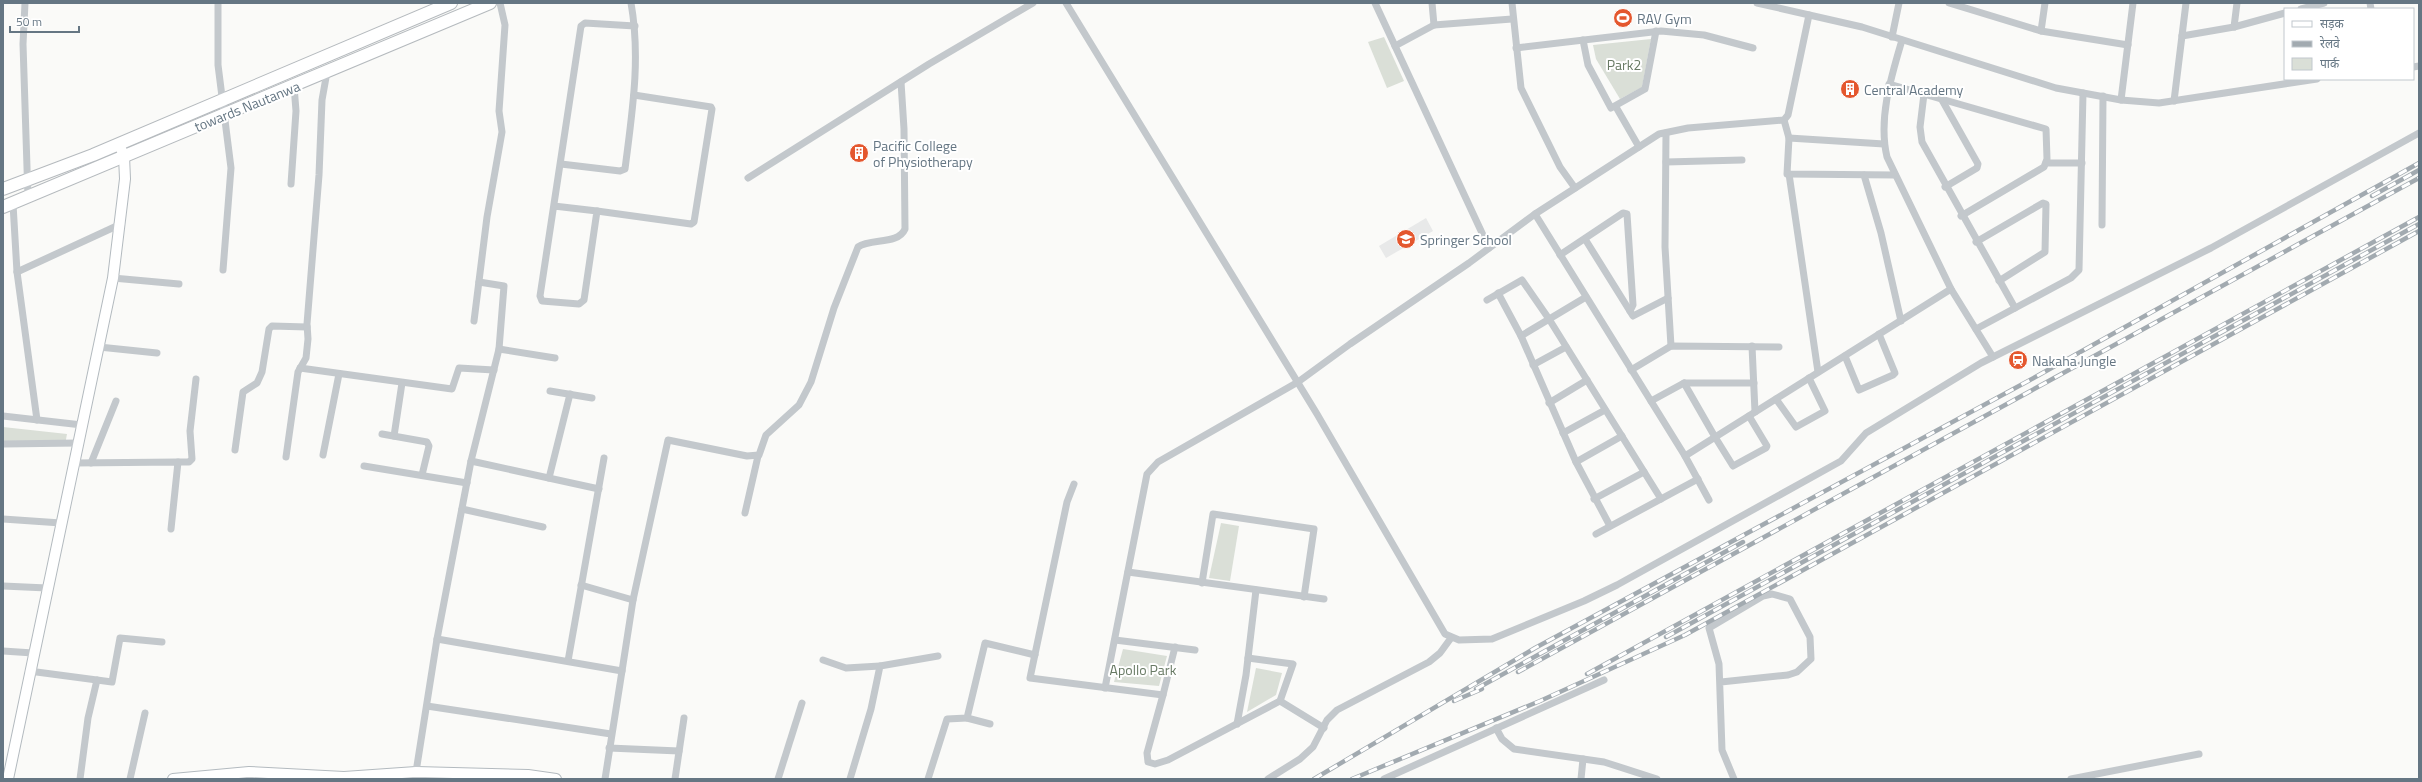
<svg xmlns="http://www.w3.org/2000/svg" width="2422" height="782" viewBox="0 0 2422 782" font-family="'Titillium Web','Noto Sans Devanagari',sans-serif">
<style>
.built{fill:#e8e9e9}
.green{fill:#dadfd7}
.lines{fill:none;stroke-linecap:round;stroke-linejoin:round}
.secondary-casing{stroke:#b3babf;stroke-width:12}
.primary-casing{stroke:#b5babe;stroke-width:14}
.street{stroke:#c3c8cc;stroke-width:7}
.secondary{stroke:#fff;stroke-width:10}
.primary{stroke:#fff;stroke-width:12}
.rail-casing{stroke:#a2aab0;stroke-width:4.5}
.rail{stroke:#fff;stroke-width:3;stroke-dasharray:9;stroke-linecap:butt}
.labels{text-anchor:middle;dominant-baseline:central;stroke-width:4;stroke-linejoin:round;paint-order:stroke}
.poi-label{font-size:14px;fill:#657683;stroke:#fff;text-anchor:start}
.park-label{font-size:14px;fill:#687a64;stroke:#fff}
.street-label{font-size:14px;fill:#657683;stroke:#fff}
</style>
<rect width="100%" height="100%" fill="#fafaf8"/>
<!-- built -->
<path class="built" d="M1426,218L1433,231L1386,258L1379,246Z"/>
<!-- green -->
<g class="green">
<path d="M1384,37L1404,81L1387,88L1368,42Z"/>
<path d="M1651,39L1642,87L1620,99L1596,59L1593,45Z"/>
<path d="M3,427L67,434L65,445L3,444Z"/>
<path d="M1221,523L1239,526L1230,581L1209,578Z"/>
<path d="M1123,649L1167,656L1159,686L1114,682Z"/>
<path d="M1256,668L1282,673L1276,695L1247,712Z"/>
</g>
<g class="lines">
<defs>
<g id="secondary">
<path d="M8,779L113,278L125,179L124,156L119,144"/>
<path d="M173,779L249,772L344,777L416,772L528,775L556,779"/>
</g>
<g id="primary">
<path d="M3,189L93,155L451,3"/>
<path d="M3,207L490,3"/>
</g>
</defs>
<!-- secondary casing -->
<use href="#secondary" class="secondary-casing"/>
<!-- primary casing -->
<use href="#primary" class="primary-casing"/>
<!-- street -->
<g class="street">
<path d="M25,3L23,44L28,198"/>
<path d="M218,3V65L231,168L223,270"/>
<path d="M1066,3L1317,414L1445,634L1459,640L1492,639L1584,601L1617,585L1841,461L1866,433L1981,363L2211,248L2419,133"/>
<path d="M1375,3L1489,248"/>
<path d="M1432,3L1434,25"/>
<path d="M1512,3L1521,88L1560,167L1575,188"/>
<path d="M1757,3L1862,27L2056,88L2121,100L2159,103L2317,79"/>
<path d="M1949,3L2041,31L2128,45"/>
<path d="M2370,3L2371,9"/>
<path d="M2301,9L2324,3"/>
<path d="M2234,27L2237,3"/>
<path d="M2041,31L2045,3"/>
<path d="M2182,36L2234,27L2285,13"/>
<path d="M1892,37L1899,3"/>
<path d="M1583,40L1588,65L1611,108L1645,89L1656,31"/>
<path d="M1902,40C1891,77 1878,119 1887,157L1951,289L1993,357"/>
<path d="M1395,46L1434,25L1512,19"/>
<path d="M1516,48L1661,31L1704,35L1753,48"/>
<path d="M2413,67L2419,66"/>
<path d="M1889,84L2046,129L2047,159L2044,167L1961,216"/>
<path d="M1924,94L1920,127L1922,142L2015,308"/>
<path d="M1942,100L1978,164L1977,168L1945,187"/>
<path d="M2121,100L2133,3"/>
<path d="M2174,101L2186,3"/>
<path d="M1616,107L1639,147"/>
<path d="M1784,120L1789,138L1787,174L1895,175"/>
<path d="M1666,133L1665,247L1671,346"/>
<path d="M1789,138L1884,144"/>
<path d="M1666,162L1742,160"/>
<path d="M2046,163H2082"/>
<path d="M561,164L620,171L625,169C632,113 641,59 631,3"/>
<path d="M1789,174L1818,372"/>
<path d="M1864,175L1881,233L1901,321"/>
<path d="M748,178L929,64L1033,3"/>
<path d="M291,184L296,111L294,86"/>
<path d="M13,204L17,272L37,420"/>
<path d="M554,206L597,211L584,300L579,304L542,301L540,296L581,26L585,23L635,26"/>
<path d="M597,211L691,224L694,222L712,109L711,107L634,95"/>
<path d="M1535,214L1685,456L1951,289"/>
<path d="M2102,225L2103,96"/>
<path d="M1585,239L1633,316L1668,298"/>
<path d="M1976,242L2043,203L2046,204L2045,252L1999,281"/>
<path d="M1560,255L1623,213L1627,214L1633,305L1630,311"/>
<path d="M17,272L121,224"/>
<path d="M113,278L179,284"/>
<path d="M1498,293L1521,336L1586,297"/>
<path d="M1487,300L1522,280L1549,319L1661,499"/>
<path d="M474,321L487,217L502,132L499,111L505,25L500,3"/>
<path d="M1976,329L2071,278L2079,270L2083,93"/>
<path d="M1521,336L1576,462L1610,526"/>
<path d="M1752,346L1755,412"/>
<path d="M99,347L157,353"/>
<path d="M499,349L555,358"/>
<path d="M1845,356L1859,390L1893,375L1895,373L1879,334"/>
<path d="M1533,365L1566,347"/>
<path d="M300,368L452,389L459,368L494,370"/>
<path d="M1631,370L1671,346L1779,347"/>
<path d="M1684,383L1715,437"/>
<path d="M550,391L592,398"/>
<path d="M1776,399L1796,427L1825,411L1809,378"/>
<path d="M1651,401L1684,383H1754"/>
<path d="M1549,403L1587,380"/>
<path d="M3,416L82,425"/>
<path d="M1563,433L1605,410"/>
<path d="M382,434L427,442L429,446L422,475"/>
<path d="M394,436L402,383"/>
<path d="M1715,437L1733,466L1766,448L1767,446L1749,416"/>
<path d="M3,444L78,443"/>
<path d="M235,450L243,392L257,383L262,372L269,329L272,326L307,327"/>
<path d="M323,455L339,374"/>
<path d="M1685,456L1709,500"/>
<path d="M286,457L298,372L306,358L308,339L307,324L319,175L322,100L327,72"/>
<path d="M471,461L599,489"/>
<path d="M178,462H189L192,459L190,431L196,379"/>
<path d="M1576,462L1622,436"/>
<path d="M74,463L178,462L171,529"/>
<path d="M91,463L116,401"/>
<path d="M364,466L467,483"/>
<path d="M549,478L570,394"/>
<path d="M1074,484L1067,502L1030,678L1163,695L1147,753L1148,762L1155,764L1168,760L1280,701L1293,664L1248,658"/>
<path d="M1594,499L1644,472"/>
<path d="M462,509L543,527"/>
<path d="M745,513L758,456"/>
<path d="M3,519L61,523"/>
<path d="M1596,534L1698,479"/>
<path d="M1128,572L1324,599"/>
<path d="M1202,583L1213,514L1314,529L1304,597"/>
<path d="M581,585L633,600"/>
<path d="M3,586L47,588"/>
<path d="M437,639L622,671L605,779"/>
<path d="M1115,640L1195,650"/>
<path d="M3,651L33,653"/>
<path d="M823,660L846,668L880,666"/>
<path d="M568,661L604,458"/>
<path d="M29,671L112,682L120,638L162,642"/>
<path d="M622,671L633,600L668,440L747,456L759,455L766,435L799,405L811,382L834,308L858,247C871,238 898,245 905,229L904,129L901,82"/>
<path d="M1721,682L1788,675L1797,672L1811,659L1810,637L1790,599L1772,594L1763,596L1709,628L1719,664L1722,750L1734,779"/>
<path d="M1105,688L1147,474L1158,462L1298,382L1350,344L1469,263L1535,214L1659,134L1688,128L1784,120L1788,115L1809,15"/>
<path d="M1163,695L1175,647"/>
<path d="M1280,701L1324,728"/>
<path d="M427,706L611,734"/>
<path d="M967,718L990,724"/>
<path d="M1237,724L1246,675L1256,590"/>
<path d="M1496,728L1502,739L1514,749L1604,762L1657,779"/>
<path d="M609,748L679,751"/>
<path d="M416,772L437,639L471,461L499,349L504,286L479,282"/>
<path d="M80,779L88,718L97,680"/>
<path d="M130,779L145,713"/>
<path d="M675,779L684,718"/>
<path d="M778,779L802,703"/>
<path d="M850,779L871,709L880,666L938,656"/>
<path d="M928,779L947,719L967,718L985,643L1035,655"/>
<path d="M1268,779L1300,759L1313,747L1327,720L1337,710L1429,662L1440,653L1451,638"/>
<path d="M1384,779L1604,680"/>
<path d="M1581,779L1583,759"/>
<path d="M2071,779L2199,754"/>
</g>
<!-- secondary -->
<use href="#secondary" class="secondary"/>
<!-- primary -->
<use href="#primary" class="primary"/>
<defs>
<g id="rail">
<path d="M2372,196L2419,170"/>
<path d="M1666,637L2419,224"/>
<path d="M1518,672L2419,178"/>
<path d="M1587,674L2419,217"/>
<path d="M1476,689L1743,542"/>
<path d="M1454,701L1482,689"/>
<path d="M1314,779L1535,648L2030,380L2419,163"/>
<path d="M1352,779L1540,701L1685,635L2419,231"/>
</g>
</defs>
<!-- rail casing -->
<use href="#rail" class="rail-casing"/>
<!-- rail -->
<use href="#rail" class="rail"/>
</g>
<!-- icons -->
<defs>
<symbol id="stadium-disc" viewBox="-11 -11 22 22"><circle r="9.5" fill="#e4572e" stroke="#fff"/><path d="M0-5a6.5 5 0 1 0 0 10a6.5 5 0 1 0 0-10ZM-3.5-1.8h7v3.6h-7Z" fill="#fff"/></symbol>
<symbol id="building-disc" viewBox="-11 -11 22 22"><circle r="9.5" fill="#e4572e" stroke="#fff"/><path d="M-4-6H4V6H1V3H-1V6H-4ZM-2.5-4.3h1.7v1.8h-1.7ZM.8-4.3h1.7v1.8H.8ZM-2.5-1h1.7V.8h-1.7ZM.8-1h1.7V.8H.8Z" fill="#fff"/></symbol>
<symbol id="school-disc" viewBox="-11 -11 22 22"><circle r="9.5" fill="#e4572e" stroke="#fff"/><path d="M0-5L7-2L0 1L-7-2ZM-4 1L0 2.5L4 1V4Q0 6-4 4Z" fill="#fff"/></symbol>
<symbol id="station-disc" viewBox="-11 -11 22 22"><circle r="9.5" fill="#e4572e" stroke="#fff"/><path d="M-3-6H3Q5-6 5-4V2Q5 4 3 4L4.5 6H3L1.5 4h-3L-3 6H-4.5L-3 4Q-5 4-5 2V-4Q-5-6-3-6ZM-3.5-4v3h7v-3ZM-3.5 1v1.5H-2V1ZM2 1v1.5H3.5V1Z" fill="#fff"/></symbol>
</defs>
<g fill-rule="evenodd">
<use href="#stadium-disc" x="1612" y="7" width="22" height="22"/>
<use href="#building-disc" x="1839" y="78" width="22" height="22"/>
<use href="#building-disc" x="848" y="142" width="22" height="22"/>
<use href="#school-disc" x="1395" y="228" width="22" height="22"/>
<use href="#station-disc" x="2007" y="349" width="22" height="22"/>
</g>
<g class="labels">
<!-- poi labels -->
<g class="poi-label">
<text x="1637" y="18">RAV Gym</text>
<text x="1864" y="89">Central Academy</text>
<text x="873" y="145">Pacific College<tspan x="873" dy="16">of Physiotherapy</tspan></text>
<text x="1420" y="239">Springer School</text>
<text x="2032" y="360">Nakaha Jungle</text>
</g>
<!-- park labels -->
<g class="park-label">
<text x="1624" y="64">Park2</text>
<text x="1143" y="669">Apollo Park</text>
</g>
<!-- street labels -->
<g class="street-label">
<text transform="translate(247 106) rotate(-22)">towards Nautanwa</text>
</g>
</g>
<!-- border -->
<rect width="2422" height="782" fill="none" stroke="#657683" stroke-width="8"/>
<!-- legend -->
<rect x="2284" y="8" width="130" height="72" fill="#ffffff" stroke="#c1c8cd"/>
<rect x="2292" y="21" width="20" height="6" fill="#ffffff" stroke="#c1c8cd"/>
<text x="2320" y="28" font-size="12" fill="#657683">सड़क</text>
<rect x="2292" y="41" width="20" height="6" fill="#a2aab0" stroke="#c1c8cd"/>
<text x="2320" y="48" font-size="12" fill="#657683">रेलवे</text>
<rect x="2292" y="58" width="20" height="12" fill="#dadfd7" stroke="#c1c8cd"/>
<text x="2320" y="68" font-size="12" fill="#657683">पार्क</text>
<!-- scale -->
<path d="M10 26v6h69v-6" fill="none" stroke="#657683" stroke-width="2"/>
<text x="16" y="26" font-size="12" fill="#657683" stroke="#ffffff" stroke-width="3" paint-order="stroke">50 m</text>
</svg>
